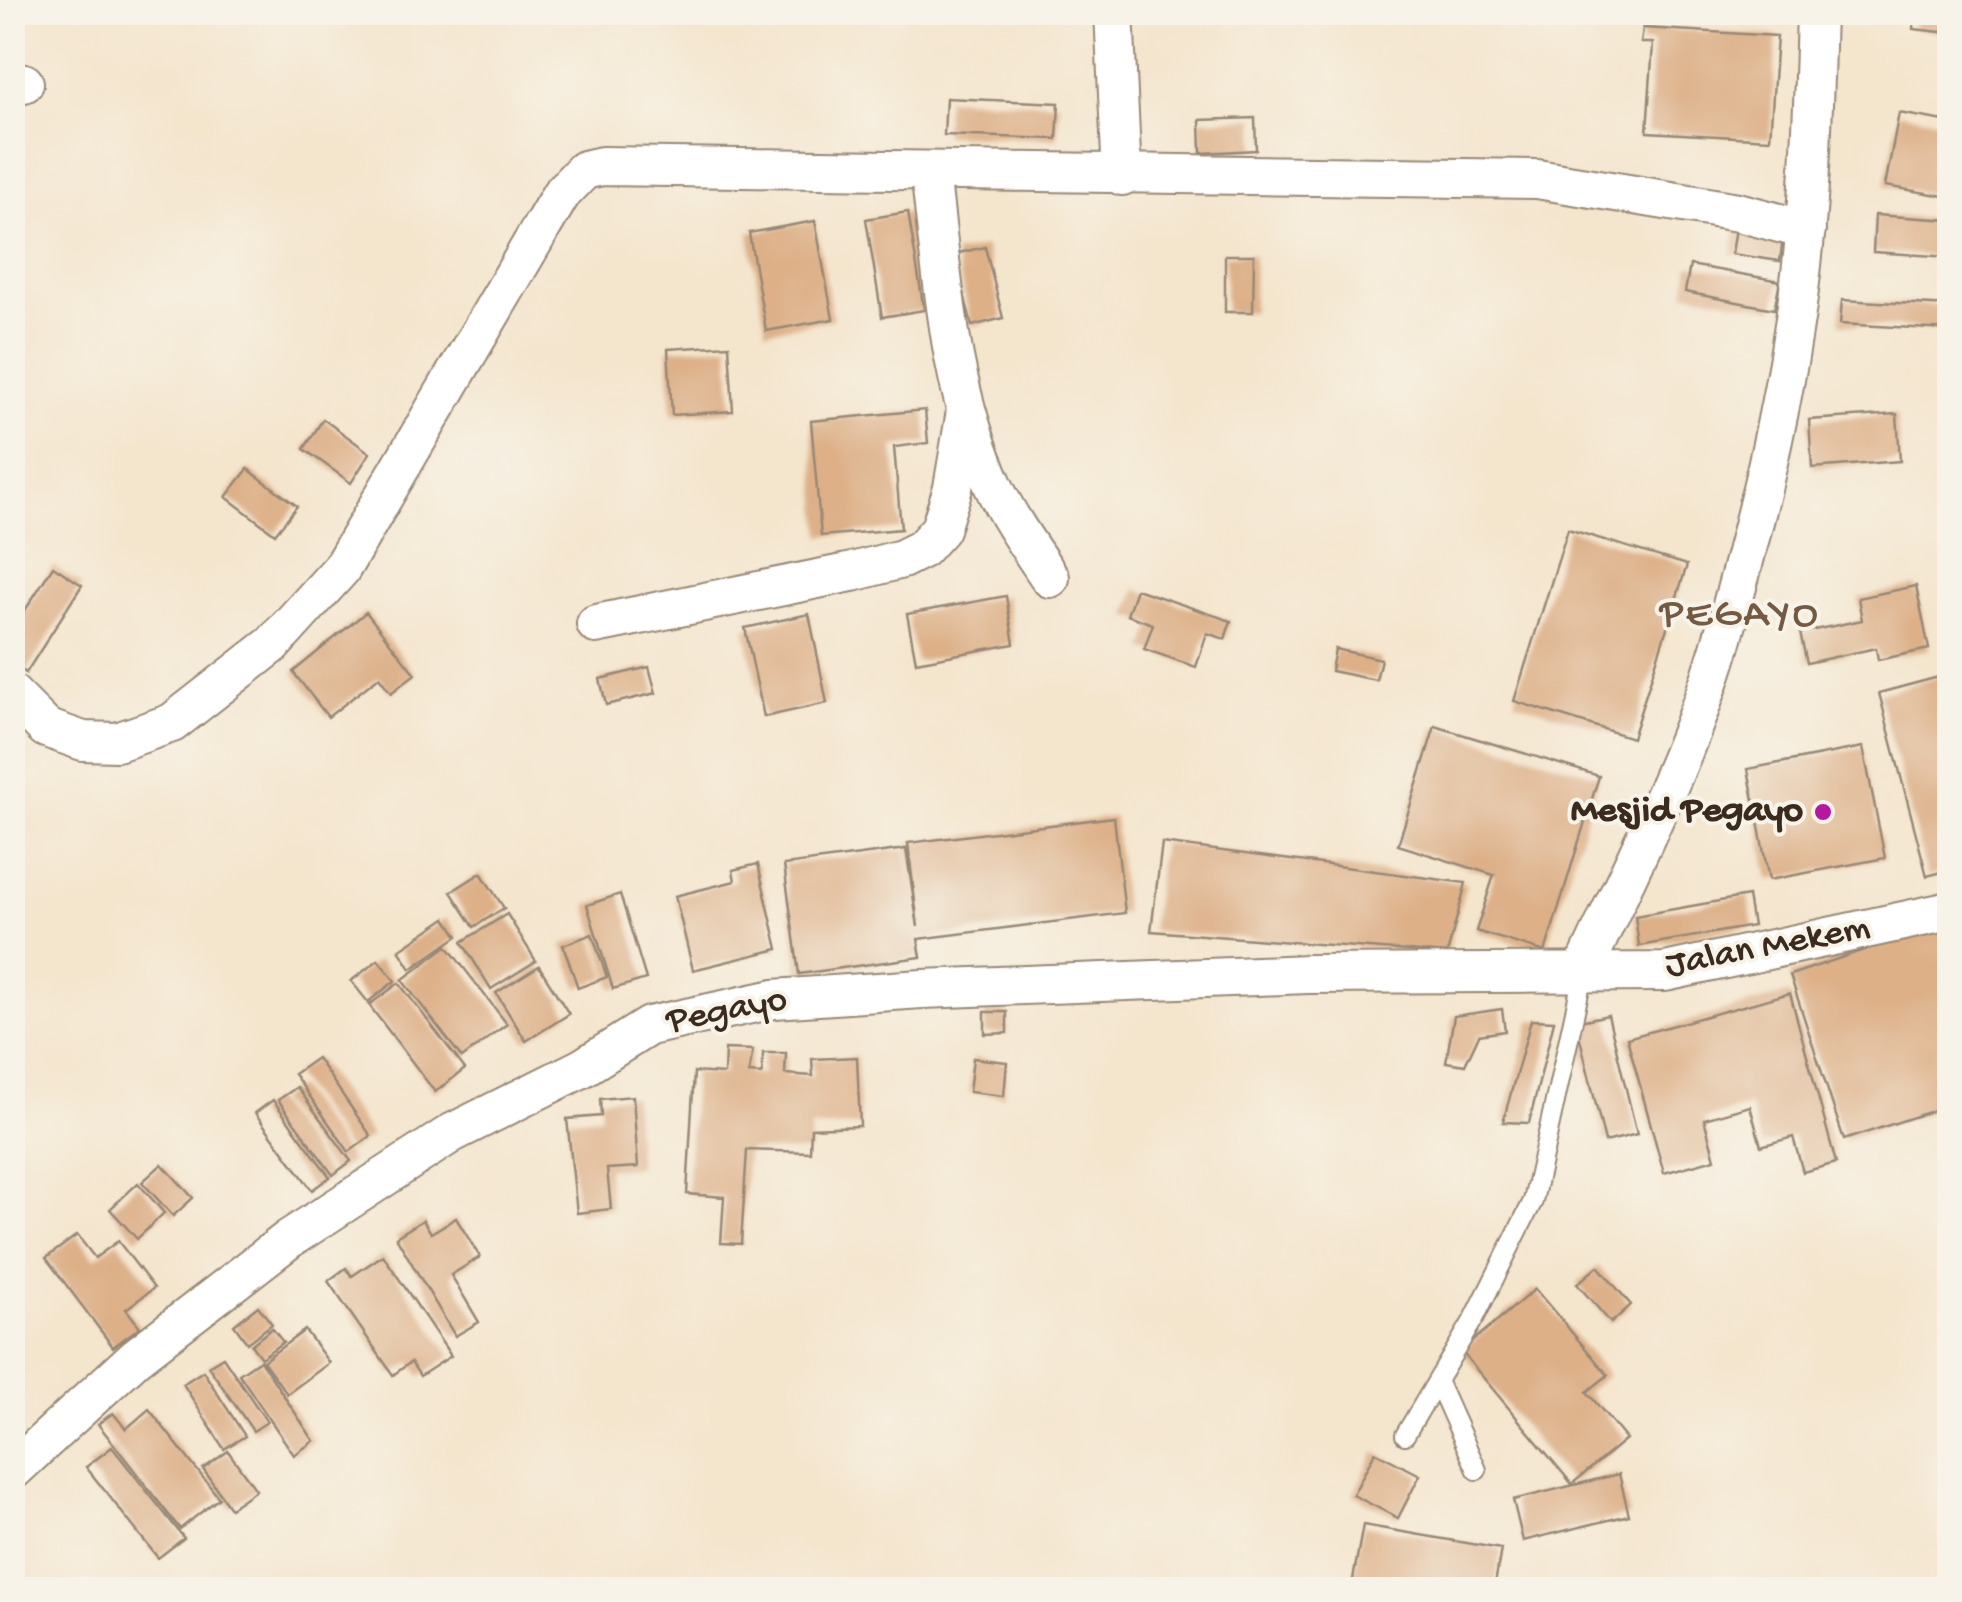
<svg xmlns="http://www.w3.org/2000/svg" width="1962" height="1602" viewBox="0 0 1962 1602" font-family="'Gochi Hand',sans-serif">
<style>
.building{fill:#ddb088}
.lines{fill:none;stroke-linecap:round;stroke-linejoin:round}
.service-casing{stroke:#988876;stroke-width:22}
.minor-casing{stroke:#988876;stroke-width:42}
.service{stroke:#fff;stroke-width:18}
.minor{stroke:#fff;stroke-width:38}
.poi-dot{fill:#b5179e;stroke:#f7f3e8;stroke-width:4}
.labels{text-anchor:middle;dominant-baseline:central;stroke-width:8;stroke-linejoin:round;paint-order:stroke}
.poi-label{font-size:38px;font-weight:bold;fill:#3b2a1e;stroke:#f7f3e8;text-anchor:end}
.street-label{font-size:38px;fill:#3b2a1e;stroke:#f7f3e8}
.quarter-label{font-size:42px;letter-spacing:2.5px;fill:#745943;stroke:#f7f3e8}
</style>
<rect width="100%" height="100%" fill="#f7f3e8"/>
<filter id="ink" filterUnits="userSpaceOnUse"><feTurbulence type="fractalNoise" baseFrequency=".01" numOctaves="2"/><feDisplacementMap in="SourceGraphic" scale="20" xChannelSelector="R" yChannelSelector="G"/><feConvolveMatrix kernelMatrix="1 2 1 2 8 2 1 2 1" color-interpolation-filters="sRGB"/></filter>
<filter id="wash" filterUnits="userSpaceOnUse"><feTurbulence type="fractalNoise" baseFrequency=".0048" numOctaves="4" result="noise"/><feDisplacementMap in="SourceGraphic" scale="40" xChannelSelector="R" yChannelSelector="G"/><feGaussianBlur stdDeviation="2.25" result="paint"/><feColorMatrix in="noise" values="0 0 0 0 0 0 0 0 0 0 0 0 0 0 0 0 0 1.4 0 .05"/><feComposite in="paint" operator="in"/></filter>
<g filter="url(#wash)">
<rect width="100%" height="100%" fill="#f4e5cd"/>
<g id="blocks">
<!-- building -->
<g class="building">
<path d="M1915,12H1950V33L1913,29Z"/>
<path d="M1643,28L1777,36L1770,139L1647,132L1653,43H1641Z"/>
<path d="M946,98L1059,103L1057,139L944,135Z"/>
<path d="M1899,113L1950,122V197L1885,186Z"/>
<path d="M1255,118L1256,150L1201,153L1200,120Z"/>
<path d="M908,212L924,310L882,317L866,219Z"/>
<path d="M1875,215L1950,220V257L1873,252Z"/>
<path d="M815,221L833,319L766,331L749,233Z"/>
<path d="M1737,221L1784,229L1780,261L1732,254Z"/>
<path d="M985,247L1003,318L972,326L954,254Z"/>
<path d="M1225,255H1254L1253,312H1225Z"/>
<path d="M1690,265L1780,281L1774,309L1685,292Z"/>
<path d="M1842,300L1950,306V330L1840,324Z"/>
<path d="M729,345L733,411L672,415L668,349Z"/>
<path d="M925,410L928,443L894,447L901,529L821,536L811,421Z"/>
<path d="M1897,414L1900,461L1812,468L1809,420Z"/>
<path d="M323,419L370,453L351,483L304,449Z"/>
<path d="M248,469L297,506L275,534L226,497Z"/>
<path d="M1568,529L1687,565L1632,738L1514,701Z"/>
<path d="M53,566L82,585L26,673L12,664V631Z"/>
<path d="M1916,586L1929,649L1878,660L1876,648L1807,663L1800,633L1862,620L1858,598Z"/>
<path d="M1136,589L1231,621L1225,639L1207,633L1196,667L1144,649L1153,624L1127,615Z"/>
<path d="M1006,596L1014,644L916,662L907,614Z"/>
<path d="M366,612L415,674L391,693L379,677L328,717L293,672Z"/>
<path d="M809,614L827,703L764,717L745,628Z"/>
<path d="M1335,649L1381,659L1376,680L1331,671Z"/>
<path d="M649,667L656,693L606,705L600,679Z"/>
<path d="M1950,674V827L1939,830L1950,870L1927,876L1879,693Z"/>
<path d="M1435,726L1599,776L1545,952L1476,931L1494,875L1398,845Z"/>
<path d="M1863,747L1885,858L1769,880L1748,769Z"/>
<path d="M1114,817L1125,913L918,939L921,957L799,974L784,865L906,849L918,927L908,843Z"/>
<path d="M1162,843L1466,883L1447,954L1151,931Z"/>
<path d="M758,864L778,949L693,970L675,896L735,881L733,870Z"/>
<path d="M481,873L504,908L474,927L451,892Z"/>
<path d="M620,894L646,979L613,989L587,905Z"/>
<path d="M1748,896L1753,926L1639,946L1635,916Z"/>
<path d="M507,914L536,961L491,989L462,942Z"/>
<path d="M446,918L458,936L411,969L399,950Z"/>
<path d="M1950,921V1105L1844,1140L1790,975Z"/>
<path d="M592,934L607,977L578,988L563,945Z"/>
<path d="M447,946L507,1024L462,1058L402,980Z"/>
<path d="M378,960L395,981L368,1002L351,981Z"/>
<path d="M539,966L569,1014L526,1041L496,993Z"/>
<path d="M399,983L465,1069L435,1092L369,1005Z"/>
<path d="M1790,993L1836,1163L1803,1172L1793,1137L1761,1146L1750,1106L1704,1119L1715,1159L1664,1173L1627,1038Z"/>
<path d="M1502,1009L1505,1031L1479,1035L1465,1065L1446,1062L1454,1016Z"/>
<path d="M985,1012H1007V1033L985,1034Z"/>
<path d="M1608,1015L1637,1134L1605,1142L1576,1022Z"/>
<path d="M1531,1020L1554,1021L1529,1123L1503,1122Z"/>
<path d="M725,1049L753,1050L749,1073L762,1074L763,1053H786L785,1074L813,1076L812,1059L857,1057L860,1126L811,1128L810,1152L747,1150L741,1244L721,1243L724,1197L687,1194L694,1072L724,1074Z"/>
<path d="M317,1058L371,1136L349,1152L294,1074Z"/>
<path d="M973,1058L1007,1062L1004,1096L969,1092Z"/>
<path d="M297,1087L351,1161L333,1175L278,1100Z"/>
<path d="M633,1096L638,1167L607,1169L611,1209L577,1213L567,1119L601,1116L600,1099Z"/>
<path d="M273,1100L330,1177L312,1190L255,1113Z"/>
<path d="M162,1164L193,1198L173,1216L142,1182Z"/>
<path d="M138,1183L164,1213L137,1239L110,1209Z"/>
<path d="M456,1218L480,1257L451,1275L479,1322L455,1336L396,1237L423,1220L431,1233Z"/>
<path d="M77,1235L95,1258L118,1241L154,1288L126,1309L140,1327L113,1347L46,1258Z"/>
<path d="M383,1255L451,1356L420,1376L411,1362L393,1375L328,1281L346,1268L352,1276Z"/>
<path d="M1598,1266L1631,1305L1611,1323L1577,1284Z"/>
<path d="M1535,1289L1608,1375L1587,1392L1626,1439L1572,1484L1461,1351Z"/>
<path d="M258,1306L272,1324L247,1343L234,1325Z"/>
<path d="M272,1328L283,1342L261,1358L251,1345Z"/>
<path d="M305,1330L329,1363L287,1394L263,1361Z"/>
<path d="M223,1357L267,1422L253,1431L208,1366Z"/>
<path d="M260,1360L314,1441L294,1455L239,1374Z"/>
<path d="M203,1371L245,1436L224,1449L183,1384Z"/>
<path d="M149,1409L219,1498L180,1529L98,1424L113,1413L126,1429Z"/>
<path d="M112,1447L184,1538L158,1558L86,1467Z"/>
<path d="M228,1451L256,1490L230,1508L203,1469Z"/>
<path d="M1375,1452L1420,1475L1398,1518L1353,1495Z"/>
<path d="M1619,1474L1629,1515L1523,1541L1513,1500Z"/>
<path d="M1363,1525L1501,1549L1494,1590H1380L1352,1585Z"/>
</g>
</g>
</g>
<g filter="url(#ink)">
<use href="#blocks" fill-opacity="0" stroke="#988876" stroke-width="2.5"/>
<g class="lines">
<defs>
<g id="service">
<path d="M1438,1383L1477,1470"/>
<path d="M1405,1435L1475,1317L1533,1201L1584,970"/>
</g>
<g id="minor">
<path d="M1114,12L1122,176"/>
<path d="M12,80L24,83"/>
<path d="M930,172C943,278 948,388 994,487C1009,519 1030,548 1050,578"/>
<path d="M596,624L852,572L902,559L922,549L940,529L953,488L966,411"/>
<path d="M12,694L46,728L83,741L117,742L172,723L272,645L341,569L561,194L584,170L602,166L1537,179L1738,212L1806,230"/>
<path d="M1584,969C1632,864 1687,759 1720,648C1749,547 1776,441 1792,338C1810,230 1813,121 1816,12"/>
<path d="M12,1471L136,1357L289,1239L452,1133L582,1068L649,1026L774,999L922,989L1308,974L1665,972L1950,911"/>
</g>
</defs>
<!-- service casing -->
<use href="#service" class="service-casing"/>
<!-- minor casing -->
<use href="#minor" class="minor-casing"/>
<!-- service -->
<use href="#service" class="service"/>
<!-- minor -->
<use href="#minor" class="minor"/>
</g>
</g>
<!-- markers -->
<circle class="poi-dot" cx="1823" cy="812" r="10"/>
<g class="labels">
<!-- poi labels -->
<g class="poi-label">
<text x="1803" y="812">Mesjid Pegayo</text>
</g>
<!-- street labels -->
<g class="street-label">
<text transform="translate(1768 948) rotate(-11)">Jalan Mekem</text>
<text transform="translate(727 1012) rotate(-11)">Pegayo</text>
</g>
<!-- quarter labels -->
<g class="quarter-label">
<text x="1740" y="616">PEGAYO</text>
</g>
</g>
<!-- margin -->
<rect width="1962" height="1602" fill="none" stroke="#f7f3e8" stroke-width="50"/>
</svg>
